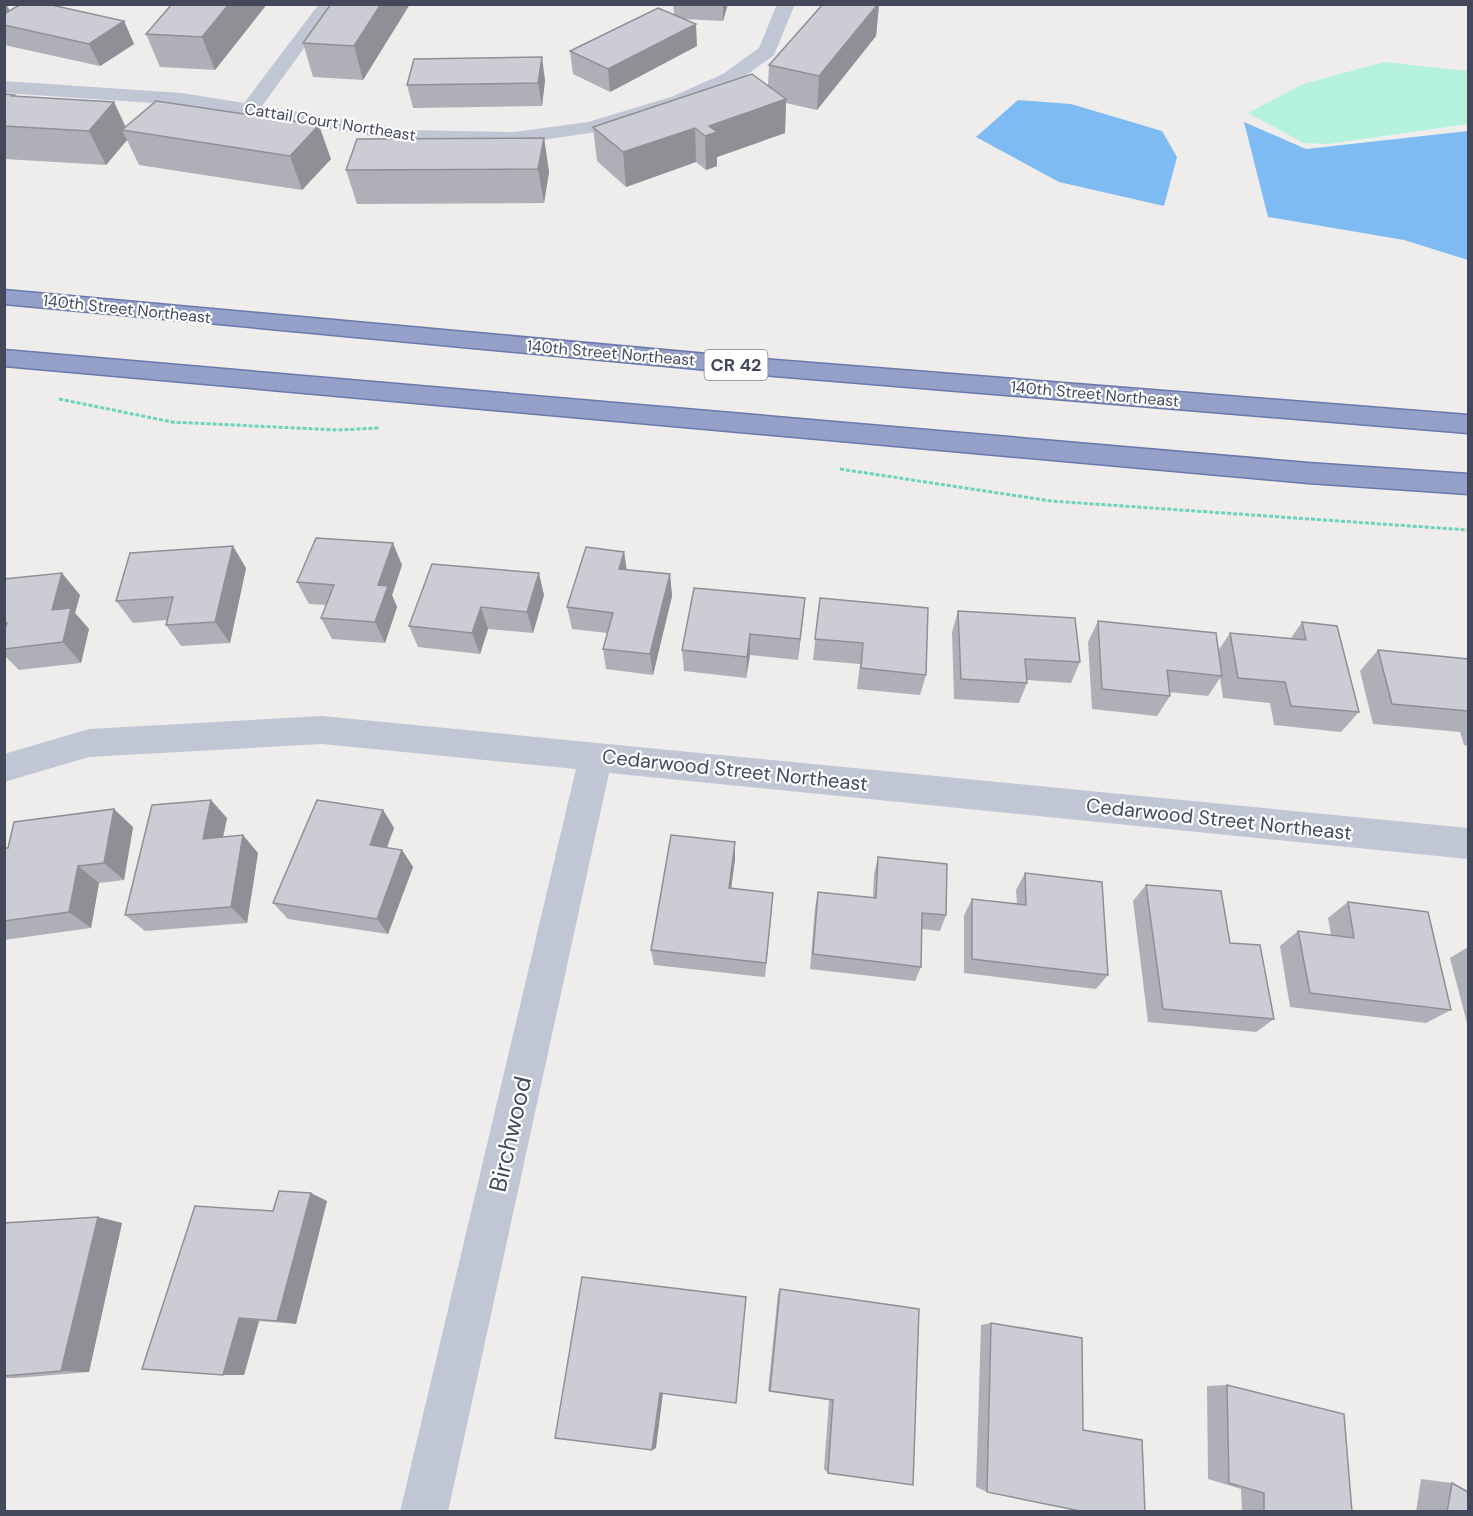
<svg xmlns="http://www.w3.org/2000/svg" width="1473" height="1516" viewBox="0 0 1473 1516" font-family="'DM Sans',sans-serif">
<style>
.green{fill:#b5f2dd}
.water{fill:#7ebbf3}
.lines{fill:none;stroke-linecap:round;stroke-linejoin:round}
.trunk-casing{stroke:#6a78ac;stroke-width:3}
.path{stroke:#6bd3bb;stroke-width:3;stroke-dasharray:4 2;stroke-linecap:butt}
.minor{fill:#c1c6d5;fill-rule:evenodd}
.trunk{fill:#94a0c7;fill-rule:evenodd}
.wall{fill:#afafb7}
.shaded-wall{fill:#8f8f95}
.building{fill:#ccccd5;stroke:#8f8f95;stroke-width:1.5}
.labels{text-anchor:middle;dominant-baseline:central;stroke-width:4.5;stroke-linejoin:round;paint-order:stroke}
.far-street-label{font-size:16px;fill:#43495b;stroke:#fff}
.shield{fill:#fff;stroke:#7b808c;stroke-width:1.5}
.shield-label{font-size:18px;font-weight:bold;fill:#43495b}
.street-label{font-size:20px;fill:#43495b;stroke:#fff}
.near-street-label{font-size:24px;fill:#43495b;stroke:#fff}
</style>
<rect width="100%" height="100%" fill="#efedec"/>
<!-- green -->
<path class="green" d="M1384,62L1468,71V124L1329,144L1304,143L1248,113L1303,84Z"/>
<!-- water -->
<g class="water">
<path d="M1018,100L1071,104L1162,131L1177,157L1164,206L1059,182L976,137Z"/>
<path d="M1244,122L1306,149L1468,131V260L1404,240L1268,217Z"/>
</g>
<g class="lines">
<defs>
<g id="trunk">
<path d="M4,290L762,359L1468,415V433L762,375L4,304Z"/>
<path d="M4,350L1308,463L1468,474V494L1308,483L4,366Z"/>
</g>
</defs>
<!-- trunk casing -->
<use href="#trunk" class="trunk-casing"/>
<!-- path -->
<g class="path">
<path d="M59,399L172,422L338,430L379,428"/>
<path d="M840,469L1051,501L1468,530"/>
</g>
<!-- minor -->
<g class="minor">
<path d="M319,4H336L262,106L407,130L514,132L588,122L671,97L723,74L759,48L777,4H795L774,55L737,82L685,105L597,132L514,144L407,142L182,105L4,93V81L182,93L244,103Z"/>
<path d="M322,716L1468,828V859L609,773L448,1512H400L576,769L322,744L89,757L4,782V754L89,729Z"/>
</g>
<!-- trunk -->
<use href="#trunk" class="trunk"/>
</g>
<!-- wall -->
<g class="wall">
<path d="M4,4H6L10,11L124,21L134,44L100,66L4,45Z"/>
<path d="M267,4L215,70L160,67L146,34Z"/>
<path d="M331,4H410L363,80L313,77L303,43Z"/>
<path d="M673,4H728L723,21L684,19L697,46L610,92L573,74L570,51L674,14Z"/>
<path d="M823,4H879L876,36L817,110L786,103L785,133L717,157V166L706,170L696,162L626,187L597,161L593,127L768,86L769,65Z"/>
<path d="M545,80L542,106L413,108L407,85Z"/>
<path d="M4,94L14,95L15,97L114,102L126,127L331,159L302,190L139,165L127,140L106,165L4,159Z"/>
<path d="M544,138L549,172L544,203L357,204L346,170Z"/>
<path d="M624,552L627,570L670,574L672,596L653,675L606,669L603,649L607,633L572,629L567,607Z"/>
<path d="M432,564L544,595L533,633L488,629L480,654L418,647L409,626Z"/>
<path d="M402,565L392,595L397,607L385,643L332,639L321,618L326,605L309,604L297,582Z"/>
<path d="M246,568L230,643L181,646L166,625L167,620L133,623L116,601Z"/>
<path d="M4,579L80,595L75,613L89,629L81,663L19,670L4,655Z"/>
<path d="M820,598L926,675L920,695L857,689L860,664L813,660Z"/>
<path d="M958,611L1080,662L1071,683L1027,680V683L1019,703L954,699L952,632Z"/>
<path d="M803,619L798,660L750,655L746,678L684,671L682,650Z"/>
<path d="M1098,621L1218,651L1230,633L1291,638L1302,622L1359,712L1341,732L1274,725L1270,703L1223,698L1220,678L1208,696L1169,692L1170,696L1157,716L1092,709L1088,642Z"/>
<path d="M1378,650L1468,659V746L1464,745L1460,732L1373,724L1360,671Z"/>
<path d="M383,810L394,828L387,848L402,850L413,867L388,934L288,919L273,903Z"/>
<path d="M227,818L223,837L258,853L247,923L145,931L125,915Z"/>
<path d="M133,827L124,880L99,883L91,928L4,940V848Z"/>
<path d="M735,842V859L731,889L772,910L765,977L654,965L651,950Z"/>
<path d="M878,857L946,915L940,931L922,929L921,967L915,981L810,969L815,908L818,892L873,897L874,874Z"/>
<path d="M1025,873L1108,975L1096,989L964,973V915L972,899L1017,904L1016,890Z"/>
<path d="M1146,885L1274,1019L1256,1032L1148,1022L1133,901Z"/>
<path d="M1348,902L1451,1010L1426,1023L1290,1007L1280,946L1298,931L1331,935L1328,918Z"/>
<path d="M1468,947V1027L1450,958Z"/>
<path d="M327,1201L296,1324L259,1321L244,1375H223L273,1211Z"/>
<path d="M98,1217L122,1223L89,1372L16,1378H4V1223Z"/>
<path d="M780,1289L919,1309L828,1473L824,1469L829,1400L768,1391L778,1293Z"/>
<path d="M991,1323L987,1492L976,1487L981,1325Z"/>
<path d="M1227,1385L1352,1512H1242L1241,1489L1208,1479L1207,1386Z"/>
<path d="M1421,1479L1452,1483L1468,1512H1416Z"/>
</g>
<!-- shaded-wall -->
<g class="shaded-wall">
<path d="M4,4H6L13,16L4,24Z"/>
<path d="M229,4H267L215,70L202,37Z"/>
<path d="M381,4H410L363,80L354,46Z"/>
<path d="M723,4H728L723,21Z"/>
<path d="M878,4H879L876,36L817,110L819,76Z"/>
<path d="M124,21L134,44L100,66L89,44Z"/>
<path d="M696,24L697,46L610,92L608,69Z"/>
<path d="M542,57L545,80L542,106L538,83Z"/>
<path d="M786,99L785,133L717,157V166L706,170L705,136L709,126Z"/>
<path d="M114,102L127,131L122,130L127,140L106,165L89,131Z"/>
<path d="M319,125L331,159L302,190L290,156Z"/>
<path d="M695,128L696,162L626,187L623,152Z"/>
<path d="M544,138L549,172L544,203L538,169Z"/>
<path d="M393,543L402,565L392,595L397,607L385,643L375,622L378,585Z"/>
<path d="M233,546L246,568L230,643L215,622Z"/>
<path d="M624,552L627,574L619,569Z"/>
<path d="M62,573L80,595L75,613L89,629L81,663L63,642L52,610Z"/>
<path d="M539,573L544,595L533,633L527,612Z"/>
<path d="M670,574L672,596L653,675L650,654Z"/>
<path d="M805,598L803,619L798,660L800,639Z"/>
<path d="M481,607L488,629L480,654L472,633Z"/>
<path d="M750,634V655L746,678L747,657Z"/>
<path d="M211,800L227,818L219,856L203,839Z"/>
<path d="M114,809L133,827L124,880L104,863Z"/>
<path d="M383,810L394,828L381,862L370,845Z"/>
<path d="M243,835L258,853L247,923L231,907Z"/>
<path d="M735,842V859L729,905V888Z"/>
<path d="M402,850L413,867L388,934L377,919Z"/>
<path d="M78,866L99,883L91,928L69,912Z"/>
<path d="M311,1193L327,1201L296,1324L277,1321Z"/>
<path d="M98,1217L122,1223L89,1372L61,1371Z"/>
<path d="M239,1318L259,1321L244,1375H223Z"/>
<path d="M660,1393H663L656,1448L652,1450Z"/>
</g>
<!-- building -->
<g class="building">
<path d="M21,4H47L124,21L89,44L4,25V14Z"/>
<path d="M172,4H229L202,37L146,34Z"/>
<path d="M331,4H381L354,46L303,43Z"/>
<path d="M823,4H878L819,76L769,65Z"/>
<path d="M658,8L696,24L608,69L570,51Z"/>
<path d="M542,57L538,83L407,85L414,59Z"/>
<path d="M752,74L786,99L709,126L717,132L705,136L695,128L623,152L593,127Z"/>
<path d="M4,94L14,95L12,96L114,102L89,131L4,126Z"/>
<path d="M156,101L319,125L290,156L122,130Z"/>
<path d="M544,138L538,169L346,170L357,139Z"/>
<path d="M316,538L393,543L378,585L388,586L375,622L321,618L334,585L297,582Z"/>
<path d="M233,546L215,622L166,625L173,597L116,601L130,553Z"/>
<path d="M586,547L624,552L619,569L670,574L650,654L603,649L613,613L567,607Z"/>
<path d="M432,564L539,573L527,612L481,607L472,633L409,626Z"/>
<path d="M62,573L52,610L71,608L63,642L4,649V630L7,623H4V579Z"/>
<path d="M694,588L805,598L800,639L750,634L747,657L682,650Z"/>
<path d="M820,598L928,608L926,675L861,668L863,643L815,639Z"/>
<path d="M958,611L1075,618L1080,662L1025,659L1027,683L961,679Z"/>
<path d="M1098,621L1216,633L1222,676L1167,670L1170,696L1102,689Z"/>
<path d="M1302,622L1337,626L1359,712L1291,706L1285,682L1238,678L1230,633L1306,640Z"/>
<path d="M1378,650L1468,659V711L1392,704Z"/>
<path d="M211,800L203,839L243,835L231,907L125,915L152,805Z"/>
<path d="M317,800L383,810L370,845L402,850L377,919L273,903Z"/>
<path d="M114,809L104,863L78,866L69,912L4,921V848H8L14,822Z"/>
<path d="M671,835L735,842L729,888L773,893L766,963L651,950Z"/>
<path d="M878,857L947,864L946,915L922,913L921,967L813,954L818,892L876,898Z"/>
<path d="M1025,873L1102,882L1108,975L972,959V899L1026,905Z"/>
<path d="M1146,885L1221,891L1230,943L1260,945L1274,1019L1163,1009Z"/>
<path d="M1348,902L1428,912L1451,1010L1310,993L1298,931L1354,938Z"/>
<path d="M279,1191L311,1193L277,1321L239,1318L223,1375L142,1369L195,1206L273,1211Z"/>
<path d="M98,1217L61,1371L4,1376V1223Z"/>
<path d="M582,1277L746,1297L736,1403L660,1393L652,1450L555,1438Z"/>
<path d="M780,1289L919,1309L913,1485L828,1473L833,1400L770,1391Z"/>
<path d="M991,1323L1082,1338L1083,1430L1142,1440L1145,1512H1085L987,1492Z"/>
<path d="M1227,1385L1344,1414L1352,1512H1264V1493L1229,1483Z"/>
<path d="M1452,1483L1468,1492V1512H1447Z"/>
</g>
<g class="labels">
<!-- far-street labels -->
<g class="far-street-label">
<text transform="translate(330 122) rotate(9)">Cattail Court Northeast</text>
<text transform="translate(127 309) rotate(6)">140th Street Northeast</text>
<text transform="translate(611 353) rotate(5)">140th Street Northeast</text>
<text transform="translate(1095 394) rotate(5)">140th Street Northeast</text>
</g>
<!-- shield labels -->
<rect class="shield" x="704.5" y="350" width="63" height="30" rx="4.5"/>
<g class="shield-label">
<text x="736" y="365">CR 42</text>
</g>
<!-- street labels -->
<g class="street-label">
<text transform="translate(735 770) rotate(6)">Cedarwood Street Northeast</text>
<text transform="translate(1219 819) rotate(6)">Cedarwood Street Northeast</text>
</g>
<!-- near-street labels -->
<g class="near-street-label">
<text transform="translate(510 1134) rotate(-77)">Birchwood</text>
</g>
</g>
<!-- border -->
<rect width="1473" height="1516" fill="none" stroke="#43495b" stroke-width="12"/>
</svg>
